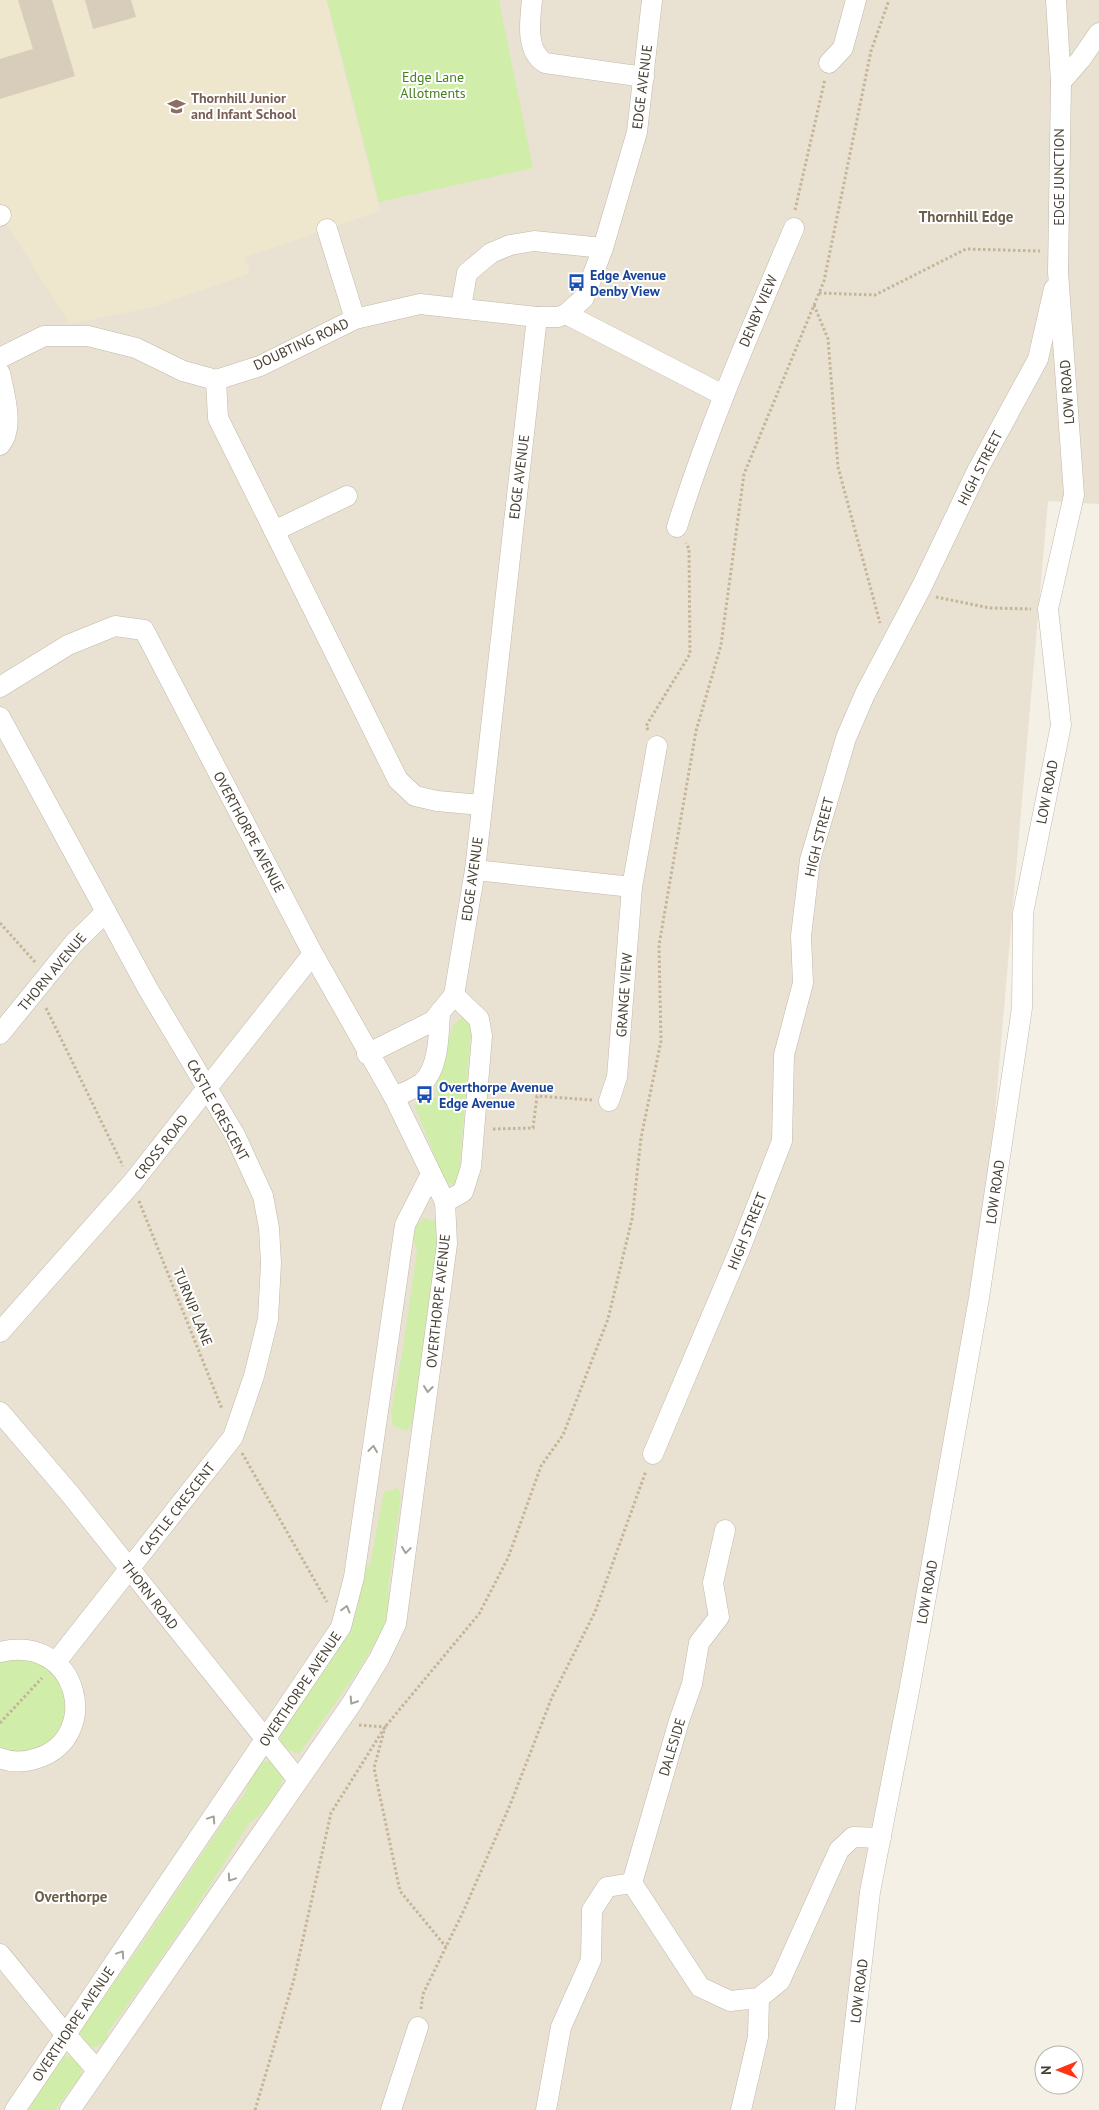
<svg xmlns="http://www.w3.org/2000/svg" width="1099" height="2110" viewBox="0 0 1099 2110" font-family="'PT Sans',sans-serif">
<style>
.residential{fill:#e9e2d3}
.education{fill:#efe6ce}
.green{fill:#d0edaa}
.building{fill:#d8ccba}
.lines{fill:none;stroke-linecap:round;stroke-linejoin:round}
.minor-casing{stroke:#c1b8a7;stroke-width:21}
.path{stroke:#c5b497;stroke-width:3;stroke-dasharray:2.5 2.5;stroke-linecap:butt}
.minor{stroke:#fff;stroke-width:20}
.oneway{stroke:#a4a09a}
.labels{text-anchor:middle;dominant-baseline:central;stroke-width:4;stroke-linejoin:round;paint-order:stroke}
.park-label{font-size:14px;fill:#468121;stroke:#fff}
.street-label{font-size:14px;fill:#484034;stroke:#fff}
.education-label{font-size:14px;font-weight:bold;fill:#785e54;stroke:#fff;text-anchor:start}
.transit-label{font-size:14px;font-weight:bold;fill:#164399;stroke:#fff;text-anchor:start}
.neighbourhood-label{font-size:15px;font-weight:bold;fill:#6c5e4a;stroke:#fff}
</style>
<rect width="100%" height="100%" fill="#f5f0e6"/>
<!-- residential -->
<path class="residential" d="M0,0H1099V504L1048,501L979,1298L840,2110H0Z"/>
<!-- education -->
<path class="education" d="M0,0H326L380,211L245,257L250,273L154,307L70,324L0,214Z"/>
<!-- green -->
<g class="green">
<path d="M327,0H499L533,168L379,202Z"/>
<path d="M463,1017L469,1024L471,1032L459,1173L457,1183L450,1185L444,1179L414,1104L438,1096L435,1089L453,1025Z"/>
<path d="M424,1218L438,1222V1242L413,1420L407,1431L393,1426L391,1411L402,1355L417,1251L414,1242V1228Z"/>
<path d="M398,1488L401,1497L388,1587L389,1602L385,1626L358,1671L299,1754L281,1746L280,1737L285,1724L335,1653L357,1610L366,1566L370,1565L384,1492Z"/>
<path d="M26,1649L72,1685L60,1743L0,1758V1652Z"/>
<path d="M272,1760L284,1777C278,1793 264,1814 249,1823C205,1895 158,1965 107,2033L109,2040L95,2047L89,2046L79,2032L96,2002L102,2000L147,1936L226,1818L246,1792L248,1781L261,1762Z"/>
<path d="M64,2056C80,2057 80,2062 82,2076L67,2093L55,2110H27Z"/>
</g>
<!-- building -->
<g class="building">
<path d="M18,0H52L75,76L0,99V59L33,49Z"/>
<path d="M85,0H131L136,17L93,29Z"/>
</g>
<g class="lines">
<defs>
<g id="minor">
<path d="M532,0C530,20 525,51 545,63L644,77"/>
<path d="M829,63L843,48L856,0"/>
<path d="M1061,82L1081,59L1099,33"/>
<path d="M0,216L1,215"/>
<path d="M327,229L355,319"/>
<path d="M461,307L467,273L491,253L510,245L534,241L603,248"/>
<path d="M566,314L723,395"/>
<path d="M0,358L44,336H88L136,348L183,371L216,380"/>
<path d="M0,373C4,393 15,428 0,445"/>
<path d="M677,527C709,424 752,327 794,228"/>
<path d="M274,531L347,496"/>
<path d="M0,687L68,645L115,626L144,630L313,954L394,1097L445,1202L447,1244L396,1624L379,1659L352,1703L70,2110"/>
<path d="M0,717L148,989L235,1135L263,1196L269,1228L271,1263L268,1319L254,1376L233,1437L56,1662"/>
<path d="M481,805L437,801L415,796L398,780L218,418L216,380L260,366L355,319L420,304L537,317"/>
<path d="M475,870L632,887L617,1077L609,1101"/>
<path d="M632,887L657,746"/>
<path d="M0,1034L74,943L106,912"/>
<path d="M367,1054L433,1021L454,995L475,870L537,317H558L566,314L584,298L603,248L637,132L652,0"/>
<path d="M394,1097C403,1093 414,1089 422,1083C439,1069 439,1032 440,1012"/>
<path d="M445,1202L463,1192L471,1167L482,1036L479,1019L454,995"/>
<path d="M0,1332L132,1183L313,954"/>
<path d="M0,1412L70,1494L298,1780"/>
<path d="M653,1454L740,1249L782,1141L784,1055L803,983L801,936L810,860L846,738L865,694L922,586L977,471L1038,359L1054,289"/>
<path d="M725,1530L713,1583L719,1617L699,1643L692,1684L679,1721L632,1883L700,1987L730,2001L759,1998L780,1981L839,1850L853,1837L881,1838"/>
<path d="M0,1652C78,1633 103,1736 38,1758C26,1762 12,1763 0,1758"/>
<path d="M0,1954L66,2035L97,2070"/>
<path d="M15,2110L341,1627L354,1577L405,1225L431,1174"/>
<path d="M391,2110L418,2027"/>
<path d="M546,2110L561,2027L591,1960L592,1910L607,1887L632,1883"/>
<path d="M741,2110L758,2037L759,1998"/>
<path d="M845,2110L870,1892L911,1681L979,1298L1022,1008L1023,913L1061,725L1048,609L1074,495L1058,272L1061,82L1056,0"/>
</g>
</defs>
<!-- minor casing -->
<use href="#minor" class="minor-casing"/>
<!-- path -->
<g class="path">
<path d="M795,210L825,79"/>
<path d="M819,293L875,295L966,249L1040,251"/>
<path d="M814,305L828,339L838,467L880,623"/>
<path d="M936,597L990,608L1031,609"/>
<path d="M648,730L646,726L690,654L689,549L686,543"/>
<path d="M0,923L35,962"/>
<path d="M46,1008L123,1166"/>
<path d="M493,1129L533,1128L537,1096L592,1100"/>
<path d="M139,1201L222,1409"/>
<path d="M242,1453L327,1602"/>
<path d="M0,1723L42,1678"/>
<path d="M359,1725L385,1727L374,1768L400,1891L446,1947"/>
<path d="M421,2009L423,1994L464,1910L510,1805L552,1697L595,1612L646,1471"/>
<path d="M255,2110L294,1979L331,1813L385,1727L479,1614L508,1558L541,1466L563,1435L608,1319L632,1219L641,1138L661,1041L659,945L696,731L721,645L744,474L824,281L871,51L889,0"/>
</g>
<!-- minor -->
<use href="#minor" class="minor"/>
</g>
<!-- one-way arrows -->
<defs><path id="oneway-chevron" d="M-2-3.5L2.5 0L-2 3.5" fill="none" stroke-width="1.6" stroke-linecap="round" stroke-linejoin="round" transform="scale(1.25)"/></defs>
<g class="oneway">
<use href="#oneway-chevron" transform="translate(428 1389) rotate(97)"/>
<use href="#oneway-chevron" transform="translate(373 1449) rotate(-82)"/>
<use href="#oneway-chevron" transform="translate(406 1550) rotate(98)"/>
<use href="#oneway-chevron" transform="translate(346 1609) rotate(-75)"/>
<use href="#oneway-chevron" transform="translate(353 1701) rotate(123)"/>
<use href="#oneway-chevron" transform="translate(212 1819) rotate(-56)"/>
<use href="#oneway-chevron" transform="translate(231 1878) rotate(124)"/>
<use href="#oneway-chevron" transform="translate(121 1954) rotate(-56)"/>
</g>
<!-- icons -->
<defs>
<symbol id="school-bare" viewBox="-9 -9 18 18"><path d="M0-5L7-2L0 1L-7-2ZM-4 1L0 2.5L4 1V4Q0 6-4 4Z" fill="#8d6e63" stroke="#fff" stroke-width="2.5" paint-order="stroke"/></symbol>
<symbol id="bus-bare" viewBox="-9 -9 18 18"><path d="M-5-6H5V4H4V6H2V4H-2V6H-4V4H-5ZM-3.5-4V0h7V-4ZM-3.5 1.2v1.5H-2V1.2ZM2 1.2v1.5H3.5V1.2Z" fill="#1a4fb4" stroke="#fff" stroke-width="2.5" paint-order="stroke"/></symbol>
</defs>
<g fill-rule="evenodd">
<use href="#school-bare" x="164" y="94" width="25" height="25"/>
<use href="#bus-bare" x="564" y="270" width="25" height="25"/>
<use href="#bus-bare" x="412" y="1082" width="25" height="25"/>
</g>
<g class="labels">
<!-- park labels -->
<g class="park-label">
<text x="433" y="77">Edge Lane<tspan x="433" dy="16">Allotments</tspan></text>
</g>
<!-- street labels -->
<g class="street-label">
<text transform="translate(642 87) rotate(-83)">EDGE AVENUE</text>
<text transform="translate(1059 177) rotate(-90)">EDGE JUNCTION</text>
<text transform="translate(758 311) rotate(-67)">DENBY VIEW</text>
<text transform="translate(301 344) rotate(-25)">DOUBTING ROAD</text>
<text transform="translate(1067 392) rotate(-94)">LOW ROAD</text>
<text transform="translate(980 468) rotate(-63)">HIGH STREET</text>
<text transform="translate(519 477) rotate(-83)">EDGE AVENUE</text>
<text transform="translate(1047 792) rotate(-79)">LOW ROAD</text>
<text transform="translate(249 832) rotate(62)">OVERTHORPE AVENUE</text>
<text transform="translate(819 837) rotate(-76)">HIGH STREET</text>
<text transform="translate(472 879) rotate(-82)">EDGE AVENUE</text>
<text transform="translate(52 972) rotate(-50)">THORN AVENUE</text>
<text transform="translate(624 995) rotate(-86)">GRANGE VIEW</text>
<text transform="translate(218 1110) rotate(61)">CASTLE CRESCENT</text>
<text transform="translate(161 1147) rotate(-52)">CROSS ROAD</text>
<text transform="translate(995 1192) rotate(-82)">LOW ROAD</text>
<text transform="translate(747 1231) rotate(-68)">HIGH STREET</text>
<text transform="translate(438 1301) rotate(-84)">OVERTHORPE AVENUE</text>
<text transform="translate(193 1307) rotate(68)">TURNIP LANE</text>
<text transform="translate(177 1509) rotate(-52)">CASTLE CRESCENT</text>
<text transform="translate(927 1592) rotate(-80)">LOW ROAD</text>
<text transform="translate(150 1595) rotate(52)">THORN ROAD</text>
<text transform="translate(300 1689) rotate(-56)">OVERTHORPE AVENUE</text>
<text transform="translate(672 1747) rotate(-73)">DALESIDE</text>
<text transform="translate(859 1991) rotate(-83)">LOW ROAD</text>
<text transform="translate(73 2024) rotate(-56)">OVERTHORPE AVENUE</text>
</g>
<!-- education labels -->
<g class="education-label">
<text x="191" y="98">Thornhill Junior<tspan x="191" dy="16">and Infant School</tspan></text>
</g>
<!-- transit labels -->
<g class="transit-label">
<text x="590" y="275">Edge Avenue<tspan x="590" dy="16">Denby View</tspan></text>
<text x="439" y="1087">Overthorpe Avenue<tspan x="439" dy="16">Edge Avenue</tspan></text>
</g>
<!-- neighbourhood labels -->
<g class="neighbourhood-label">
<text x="966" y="216">Thornhill Edge</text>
<text x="71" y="1896">Overthorpe</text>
</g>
</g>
<!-- north arrow -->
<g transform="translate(1059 2070) rotate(269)"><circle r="24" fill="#ffffff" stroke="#b6b3ae"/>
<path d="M0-4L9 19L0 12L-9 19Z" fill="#ff3413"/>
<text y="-8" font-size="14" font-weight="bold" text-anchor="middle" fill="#484034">N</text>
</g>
</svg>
